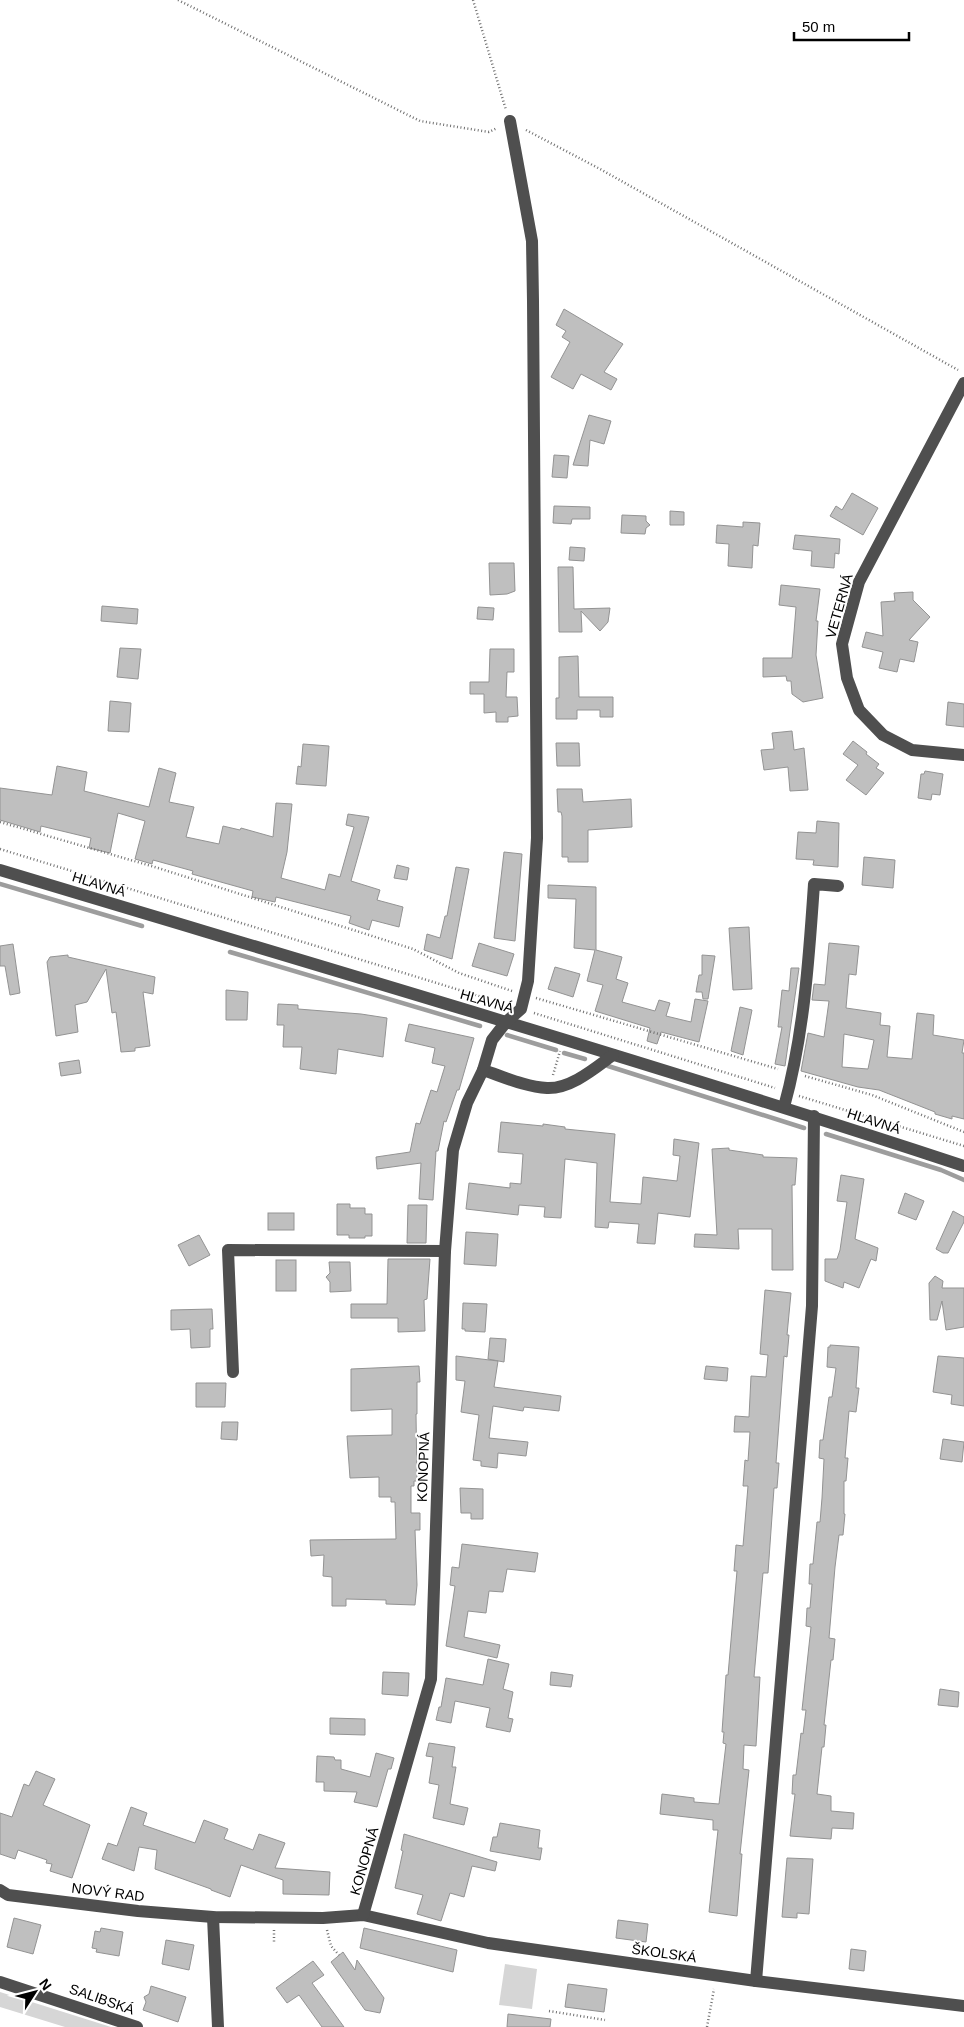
<svg xmlns="http://www.w3.org/2000/svg" width="964" height="2027" viewBox="0 0 964 2027" font-family="Helvetica,sans-serif">
<style>
.green{fill:#d6d6d6}
.lines{fill:none;stroke-linecap:round;stroke-linejoin:round}
.stream{stroke:#9d9d9d;stroke-width:4.5}
.building{fill:#bfbfbf;stroke:#939393;fill-rule:evenodd}
.path{stroke:#717171;stroke-width:2.5;stroke-dasharray:1 2.5;stroke-linecap:butt}
.minor{stroke:#4f4f4f;stroke-width:12}
.labels{text-anchor:middle;dominant-baseline:central;stroke-width:4;stroke-linejoin:round;paint-order:stroke}
.street-label{font-size:14px;fill:#000;stroke:#fff}
</style>
<rect width="100%" height="100%" fill="#fff"/>
<!-- green -->
<g class="green">
<path d="M505,1964L537,1969L532,2009L499,2005Z"/>
<path d="M0,1993V1992L111,2027H65L0,2007Z"/>
</g>
<g class="lines">
<!-- stream -->
<g class="stream">
<path d="M0,884L142,926"/>
<path d="M230,952L480,1026"/>
<path d="M507,1035L556,1050"/>
<path d="M564,1053L585,1059"/>
<path d="M608,1066L804,1128"/>
<path d="M826,1134L941,1170L964,1180"/>
</g>
</g>
<!-- building -->
<g class="building">
<path d="M564,309L623,344L604,372L617,379L611,390L581,374L573,389L551,377L570,342L562,337L566,331L556,325Z"/>
<path d="M589,415L611,421L604,444L590,440L588,466L573,465Z"/>
<path d="M554,455L569,456L567,478L552,477Z"/>
<path d="M852,493L878,508L863,535L830,516L836,506L842,510Z"/>
<path d="M554,506L590,507V519H572L571,524L553,523Z"/>
<path d="M670,511L684,512V525H670Z"/>
<path d="M622,515L646,516V521L650,525L646,528L645,534L621,533Z"/>
<path d="M743,522L760,523L758,546L753,545L752,568L728,566L729,544L716,543L717,525L743,527Z"/>
<path d="M795,535L840,539L839,554L835,553L834,568L811,566L812,551L793,549Z"/>
<path d="M570,547L585,548L584,561L569,560Z"/>
<path d="M489,563H514L515,591L507,594L490,595Z"/>
<path d="M558,567H573L574,609L610,608L608,622L600,631L581,611L582,632H559Z"/>
<path d="M781,585L820,589L816,621H818L816,655L823,698L803,702L792,694L791,681H787L786,676L763,677V658H792L796,607L779,605Z"/>
<path d="M913,592V600L930,617L909,640L918,642L914,662L900,659L897,672L879,668L883,652L862,647L866,632L883,636L881,602L895,601L894,593Z"/>
<path d="M102,606L138,609L137,624L101,621Z"/>
<path d="M478,607L494,608L493,620L477,619Z"/>
<path d="M120,648L141,649L138,679L117,677Z"/>
<path d="M490,649H514V672H507L506,697H517L518,716L508,717V722H496V712L484,713V694H470V682H489Z"/>
<path d="M578,656L579,697H613V717H600V710H577V719H556V698H559V657Z"/>
<path d="M110,701L131,703L129,732L108,731Z"/>
<path d="M948,702L964,704V727L946,725Z"/>
<path d="M792,731L794,750L804,748L808,790L790,791L788,767L764,770L761,750L774,749L772,733Z"/>
<path d="M853,741L867,752L866,754L879,764L876,768L884,773L866,795L846,780L858,765L843,754Z"/>
<path d="M556,743H579L580,766H557Z"/>
<path d="M303,744L329,746L326,786L296,784L298,766L301,767Z"/>
<path d="M57,766L87,772L84,791L149,807L159,768L176,773L169,802L194,807L186,837L219,844L223,826L240,830L241,828L273,837L276,803L292,804L287,852L281,878L325,890L329,874L340,877L354,827L346,825L348,814L369,817L351,881L380,890L377,900L403,907L399,927L372,920L369,930L349,923L351,916L276,897L275,902L252,897L253,891L192,874L193,871L153,860L152,864L135,859L145,821L118,813L110,853L89,848L91,838L41,826L40,832L0,820V788L52,795Z"/>
<path d="M925,771L943,774L940,795L932,794L931,800L918,798L921,774H924Z"/>
<path d="M557,789H582L583,802L631,799L632,827L588,830V862H568V857H562V816L561,812H558Z"/>
<path d="M817,821L839,823L838,867L813,865L814,860L796,859L798,832L816,833Z"/>
<path d="M504,852L522,854L515,941L494,938Z"/>
<path d="M864,857L895,860L893,888L862,885Z"/>
<path d="M397,865L409,868L407,880L394,878Z"/>
<path d="M456,867L469,869L452,959L424,950L427,934L440,938L445,916H447Z"/>
<path d="M548,885L596,887V950L622,957L616,979L628,983L622,1002L655,1011L659,1000L670,1003L666,1016L691,1022L695,999L708,1001L699,1042L661,1032L657,1044L647,1041L650,1028L595,1011L603,985L587,981L595,950L574,948L576,899L548,898Z"/>
<path d="M749,927L752,989L733,990L729,928Z"/>
<path d="M479,943L514,954L507,976L472,966Z"/>
<path d="M829,943L859,946L856,975L849,974L846,1008L881,1013L880,1025L890,1026L887,1057L912,1059L917,1013L934,1015L933,1035L964,1040L962,1053H964V1119L952,1116V1119L935,1114V1112L879,1090L858,1087L801,1071L808,1033L824,1037L829,1001L812,1000L814,984L825,985ZM844,1034L874,1040L868,1069L842,1067Z"/>
<path d="M13,944L20,993L10,995L5,966H0V946Z"/>
<path d="M68,955V957L155,977L153,994L143,992L150,1046L135,1048V1051L121,1052L116,1012L112,1013L106,969L87,1002L75,1005L78,1032L56,1036L47,962L50,957Z"/>
<path d="M702,955L715,956L708,999H703L702,992H696L699,975H702Z"/>
<path d="M555,967L580,974L573,997L548,989Z"/>
<path d="M791,968H799L785,1066L775,1064L782,1027H778L782,990L789,991Z"/>
<path d="M226,990L248,992L247,1020H226Z"/>
<path d="M278,1004L298,1005V1009L361,1014L387,1018L383,1057L338,1049L336,1074L300,1069L302,1047H283L284,1025H277Z"/>
<path d="M740,1007L752,1010L743,1055L731,1051Z"/>
<path d="M409,1024L474,1038L459,1090H457L446,1122L444,1121L438,1151H436L433,1200L419,1199L421,1163L377,1169L376,1157L410,1152L416,1123L420,1124L431,1090L437,1092L445,1066L432,1063L435,1048L405,1041Z"/>
<path d="M79,1060L81,1073L61,1076L59,1063Z"/>
<path d="M501,1122L543,1126V1124L565,1127V1129L615,1134L610,1202L641,1204L643,1177L677,1181L680,1156L673,1155L674,1139L699,1143L690,1217L658,1213L655,1244L637,1243L639,1224L609,1222L608,1228L595,1227L597,1163L565,1159L561,1218L544,1217L545,1207L519,1205L518,1215L466,1209L469,1183L510,1188V1183L521,1184L523,1154L498,1152Z"/>
<path d="M729,1148V1150L763,1155V1157L797,1158L795,1185H792L793,1270H772V1229H738L739,1249L694,1247L695,1234L717,1235L712,1149Z"/>
<path d="M841,1175L864,1179L855,1239L878,1248L876,1261L871,1259L859,1288L844,1282L843,1288L825,1281V1259H837L840,1250L847,1202L837,1201Z"/>
<path d="M905,1193L924,1201L916,1220L898,1213Z"/>
<path d="M337,1204H350V1208H365V1214H372V1236H365V1238H349V1235H337Z"/>
<path d="M408,1205H427L426,1243H407Z"/>
<path d="M953,1211L964,1217V1222L948,1253H943L936,1249Z"/>
<rect x="268" y="1213" width="26" height="17"/>
<path d="M466,1232L498,1234L496,1266L464,1264Z"/>
<path d="M199,1235L210,1255L189,1266L178,1245Z"/>
<path d="M388,1259H430L427,1299L424,1300L425,1331L398,1332V1318H351V1304H387Z"/>
<rect x="276" y="1260" width="20" height="31"/>
<path d="M329,1262H350L351,1291L330,1292V1282L326,1277L330,1273Z"/>
<path d="M935,1276L943,1281L942,1288H964V1327L946,1330L942,1301L937,1320H930L929,1283Z"/>
<path d="M765,1290L791,1293L787,1335H789L787,1357L784,1356L776,1463H779L777,1488H774L768,1573H763L754,1677H760L756,1746L744,1745L743,1769L749,1770L740,1854H742L737,1916L709,1912L718,1830H713V1820L660,1814L662,1794L694,1798V1802L719,1804L726,1744L723,1743L724,1732H722L726,1675H728L737,1571H734L736,1545L743,1546L748,1486H743L745,1460L748,1461L750,1432H734L735,1416L749,1417L751,1376L766,1377L768,1355L760,1354Z"/>
<path d="M463,1303L487,1304L485,1332L465,1331V1329H462Z"/>
<path d="M212,1309L213,1329H210V1347L191,1348L190,1329L171,1330V1310Z"/>
<path d="M490,1338L506,1339L504,1362L488,1359Z"/>
<path d="M830,1345L859,1347L856,1388H859L856,1412L849,1411L845,1458H848L846,1481H844V1514H845L843,1535H839L835,1567L829,1638L835,1639L833,1660H831L824,1725H826L824,1747H822L817,1794L831,1796V1811L854,1813L853,1829L832,1828L831,1839L790,1836L795,1794H792L793,1775H796L801,1733L803,1734L806,1710H802L811,1627L806,1626L807,1608H810L812,1584H809L810,1564H813L817,1522H820L822,1498L824,1459L819,1458L820,1440H823L829,1397H832L836,1368L827,1367L828,1347H830Z"/>
<path d="M456,1356L498,1361L494,1387L561,1396L559,1411L524,1407L523,1411L493,1406L489,1438L528,1442L526,1456L498,1453L497,1468L481,1466V1461L473,1460L479,1415L461,1412L465,1381L456,1380Z"/>
<path d="M938,1356L964,1358V1406L951,1404L952,1395L933,1392Z"/>
<path d="M419,1366L420,1382H417V1414H416L417,1481H414V1486H411V1513H420V1530H415L417,1585L415,1605L386,1604V1600L346,1599V1606H332V1577L323,1576L324,1555L311,1556L310,1540L396,1539L395,1502H391V1497H379V1477L350,1478L347,1436L392,1435V1409L351,1411V1369Z"/>
<path d="M706,1366L728,1368L727,1381L704,1379Z"/>
<path d="M196,1383H226L225,1407H196Z"/>
<path d="M222,1422H238L237,1440L221,1439Z"/>
<path d="M943,1439L964,1442L962,1462L940,1459Z"/>
<path d="M460,1488L483,1489V1519H471V1513H461Z"/>
<path d="M462,1544L538,1553L535,1572L507,1569L503,1592L489,1591L486,1613L468,1611L464,1637L500,1645L497,1658L446,1646L455,1586L450,1585L452,1567L459,1568Z"/>
<path d="M488,1659L509,1664L503,1689L513,1692L508,1718L513,1719L510,1732L486,1727L490,1708L455,1701L451,1723L436,1720L439,1707H441L446,1678L483,1685Z"/>
<path d="M383,1672L409,1673L408,1696L382,1694Z"/>
<path d="M551,1672L573,1675L571,1687L550,1685Z"/>
<path d="M940,1689L959,1692L958,1707L938,1705Z"/>
<path d="M330,1718L365,1719V1735L330,1734Z"/>
<path d="M429,1743L455,1747L452,1767H456L450,1804L468,1808L464,1825L433,1818L439,1785L429,1783L433,1757L426,1756Z"/>
<path d="M376,1753L394,1758L391,1769H388L377,1807L354,1802L357,1792L324,1791V1782H316L317,1756L334,1757L335,1760H341V1769L370,1777Z"/>
<path d="M36,1771L55,1779L43,1805L90,1825L72,1878L50,1871L52,1864L46,1863L47,1860L18,1850L15,1859L0,1854V1813L12,1817L24,1784L29,1786Z"/>
<path d="M131,1807L147,1813L143,1825L195,1843L204,1820L228,1829L224,1839L253,1850L259,1834L285,1843L275,1868L330,1872L329,1895L283,1894V1880L241,1865L230,1897L211,1890V1889L155,1869L157,1850L139,1847L134,1871L102,1859L108,1843L117,1846Z"/>
<path d="M500,1823L540,1830L538,1848H542L540,1860L490,1851L493,1837H497Z"/>
<path d="M404,1834L497,1862L495,1871L472,1866L464,1897L450,1893L441,1921L417,1914L423,1895L395,1888L403,1851L401,1850Z"/>
<path d="M787,1858L813,1859L809,1914L797,1913V1918L782,1917Z"/>
<path d="M14,1918L41,1925L33,1954L7,1947Z"/>
<path d="M618,1920L648,1924L646,1942L616,1938Z"/>
<path d="M101,1928L123,1932L119,1956L96,1952L97,1949L92,1948L95,1931L100,1932Z"/>
<path d="M364,1928L457,1950L453,1972L360,1948Z"/>
<path d="M166,1940L194,1945L189,1970L162,1964Z"/>
<path d="M851,1949L866,1951L864,1971L849,1969Z"/>
<path d="M343,1952L355,1970L357,1960L384,1998L380,2013L365,2010L331,1962Z"/>
<path d="M313,1961L324,1975L312,1983L344,2027H322L299,1995L287,2003L276,1988Z"/>
<path d="M568,1984L607,1989L604,2012L565,2007Z"/>
<path d="M151,1986L186,1997L178,2022L143,2010L146,2002L144,1997L149,1994Z"/>
<path d="M508,2014L551,2019L550,2027H507Z"/>
</g>
<g class="lines">
<!-- path -->
<g class="path">
<path d="M178,0L420,121L489,132L497,128"/>
<path d="M473,0L506,110"/>
<path d="M526,130L600,169L958,370"/>
<path d="M0,822L158,868L413,949L459,973L512,991"/>
<path d="M0,849L505,1004"/>
<path d="M536,998L778,1069"/>
<path d="M534,1013L775,1088"/>
<path d="M553,1075L560,1051"/>
<path d="M805,1076L872,1095L964,1132"/>
<path d="M799,1096L964,1146"/>
<path d="M274,1930V1944"/>
<path d="M327,1930L331,1946L339,1955"/>
<path d="M549,2011L605,2020"/>
<path d="M707,2027L714,1989"/>
</g>
<!-- minor -->
<g class="minor">
<path d="M964,383L859,582L842,644L847,678L859,710L883,735L912,750L964,755"/>
<path d="M0,870C322,967 645,1061 964,1166"/>
<path d="M483,1070C504,1077 526,1087 547,1088C571,1089 595,1068 613,1055"/>
<path d="M784,1107C804,1035 809,958 814,884L838,886"/>
<path d="M233,1372L228,1250L445,1251"/>
<path d="M0,1890L8,1895L138,1911L213,1917L323,1918L363,1915L488,1943L756,1981L964,2006"/>
<path d="M363,1915L431,1679L445,1251L453,1150L467,1103L483,1070L492,1040L506,1022L521,1009L528,981L537,838L533,301L532,241L510,121"/>
<path d="M213,1917L218,2027"/>
<path d="M756,1981L812,1306L814,1116"/>
<path d="M0,1982L137,2027"/>
</g>
</g>
<g class="labels">
<!-- street labels -->
<g class="street-label">
<text transform="translate(839 606) rotate(-74)">VETERNÁ</text>
<text transform="translate(99 884) rotate(17)">HLAVNÁ</text>
<text transform="translate(487 1001) rotate(16)">HLAVNÁ</text>
<text transform="translate(874 1121) rotate(18)">HLAVNÁ</text>
<text transform="translate(423 1467) rotate(-88)">KONOPNÁ</text>
<text transform="translate(364 1861) rotate(-74)">KONOPNÁ</text>
<text transform="translate(108 1892) rotate(7)">NOVÝ RAD</text>
<text transform="translate(664 1953) rotate(8)">ŠKOLSKÁ</text>
<text transform="translate(102 1999) rotate(19)">SALIBSKÁ</text>
</g>
</g>
<!-- north arrow -->
<g transform="translate(35 1992) rotate(54)" stroke="#ffffff" stroke-width="4" paint-order="stroke">
<path d="M0-4L9 19L0 12L-9 19Z" fill="#000000"/>
<text y="-8" font-size="14" font-weight="bold" text-anchor="middle" fill="#000000">N</text>
</g>
<!-- scale -->
<path d="M794 32v8h115v-8" fill="none" stroke="#000000" stroke-width="2.5"/>
<text x="802" y="32" font-size="15" fill="#000000" stroke="#ffffff" stroke-width="4" paint-order="stroke">50 m</text>
</svg>
